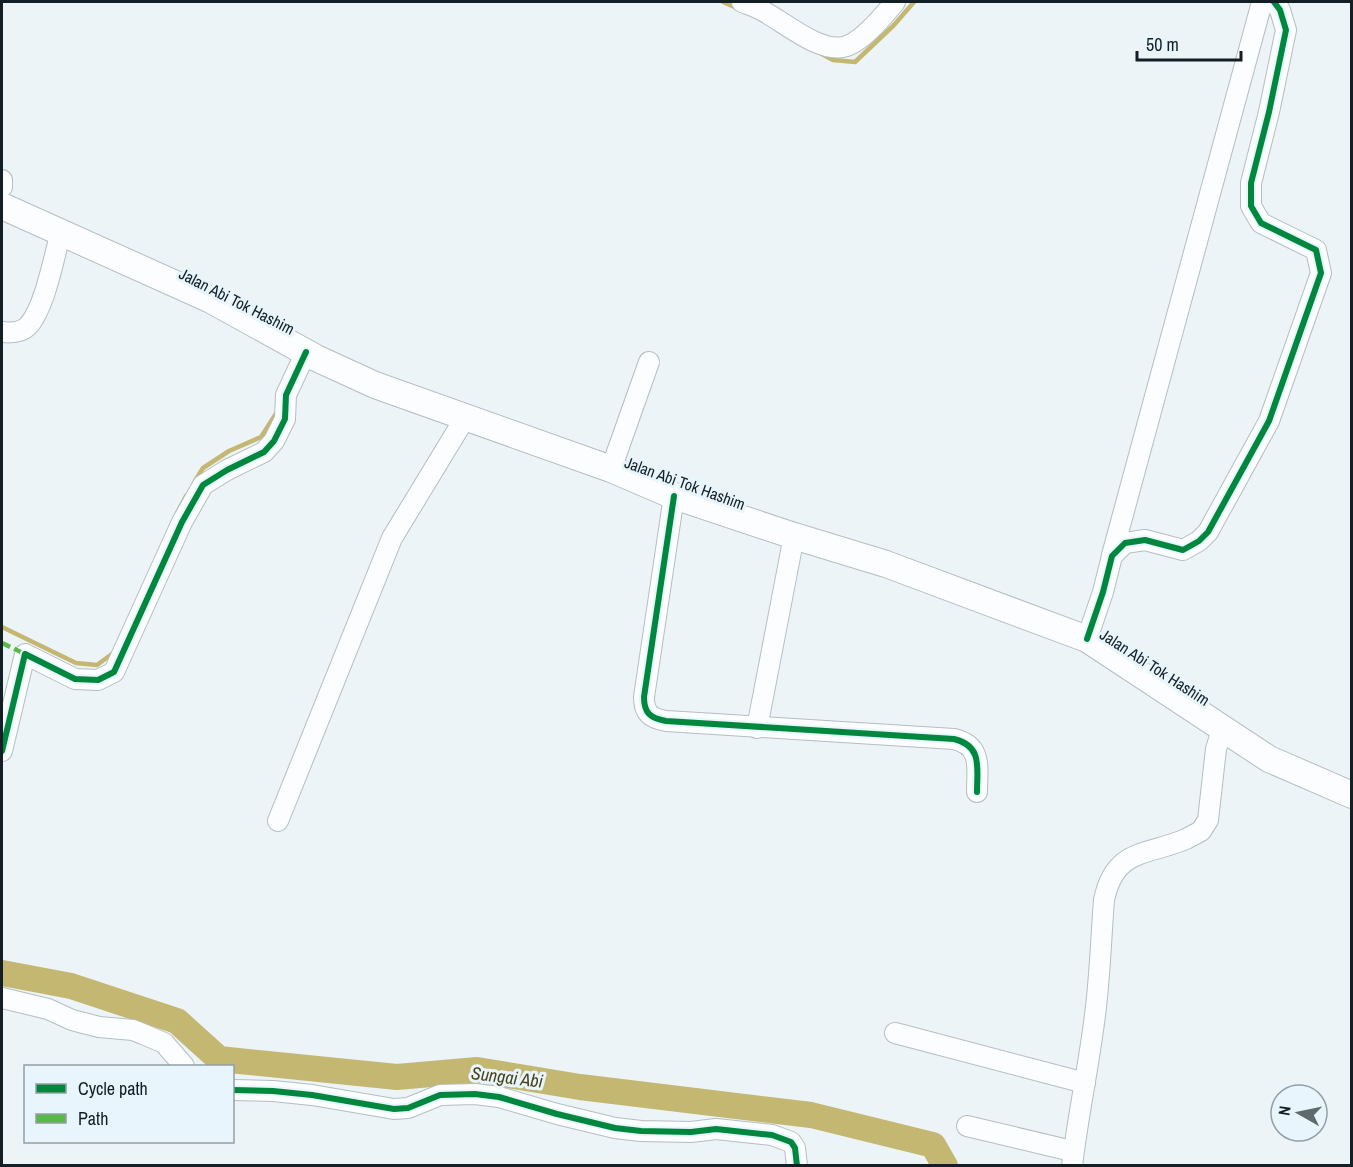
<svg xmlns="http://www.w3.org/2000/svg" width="1353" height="1167" viewBox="0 0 1353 1167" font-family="'Archivo Narrow',sans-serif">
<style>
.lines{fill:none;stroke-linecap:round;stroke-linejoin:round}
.stream{stroke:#c4b771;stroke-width:4.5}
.river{stroke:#c4b771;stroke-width:26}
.minor-casing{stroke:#b4bec3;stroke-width:22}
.major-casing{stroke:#b4bec3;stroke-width:28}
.minor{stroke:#fcfdfe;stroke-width:20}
.major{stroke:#fcfdfe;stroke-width:26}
.quiet{stroke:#58b947;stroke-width:4.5;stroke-dasharray:9 4.5;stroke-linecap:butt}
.cycleway-casing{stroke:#e8f5fc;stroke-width:10}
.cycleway{stroke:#00873e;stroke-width:6}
.labels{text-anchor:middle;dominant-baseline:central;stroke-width:6;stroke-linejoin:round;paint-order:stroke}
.street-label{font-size:16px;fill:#131f25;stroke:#e8f5fc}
.water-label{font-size:18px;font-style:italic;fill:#494016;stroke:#e8f5fc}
</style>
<rect width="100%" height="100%" fill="#ecf4f7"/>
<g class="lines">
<!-- stream -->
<g class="stream">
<path d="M723,2L739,9"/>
<path d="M820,53L833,60L855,62L894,25L914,2"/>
<path d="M195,481L203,468L229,451L261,437L279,409"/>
<path d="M177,513L186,496"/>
<path d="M2,627L76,663L97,665L112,654"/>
</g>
<!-- river -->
<path class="river" d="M2,973L71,986L177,1021L219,1059L397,1077L477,1070L580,1087L811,1115L933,1145L945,1166"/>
<defs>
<g id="minor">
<path d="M742,2C749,5 756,7 763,11C784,22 818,52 843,47C861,44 884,15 895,2"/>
<path d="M2,180V187"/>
<path d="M2,332C11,333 21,333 28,326C45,308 54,256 61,232"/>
<path d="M611,469L649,362"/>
<path d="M674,496L644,697C644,713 650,718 666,721L954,739C983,746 977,768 977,792"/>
<path d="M1112,555L1262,2"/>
<path d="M1087,639L1103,592L1112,556L1125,543L1145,540L1183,550L1199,541L1208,532L1269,421L1321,273L1316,250L1261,223L1251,206V183L1269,112L1286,30L1280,10L1274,2"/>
<path d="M757,728L794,536"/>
<path d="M2,751L25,654L75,679L98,680L114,672L182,522L203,485L227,470L264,452L274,441L285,419L286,395L306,352"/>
<path d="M278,821L392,538L465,418"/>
<path d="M2,998L48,1009L72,1020L99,1027L133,1030L143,1034L164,1043L184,1066"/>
<path d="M895,1033L1085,1083"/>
<path d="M232,1090L273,1091L312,1095L394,1109L408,1108L440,1095L475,1094L499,1097L557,1114L615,1128L641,1131L691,1132L716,1129L772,1135L791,1142L795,1148L797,1166"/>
<path d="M967,1126L1072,1151"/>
<path d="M1072,1166C1078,1115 1089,1065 1095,1015C1100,977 1101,938 1104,900C1115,848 1146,856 1186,839L1201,831L1208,820L1216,749L1221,733L1220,725"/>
</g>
<path id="major" d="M2,206L211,300L316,358L375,385L611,469L674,496L794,536L886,564L1087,639L1269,759L1352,795"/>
</defs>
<!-- minor casing -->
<use href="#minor" class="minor-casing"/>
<!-- major casing -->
<use href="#major" class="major-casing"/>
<!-- minor -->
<use href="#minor" class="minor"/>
<!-- major -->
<use href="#major" class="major"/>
<!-- quiet -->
<path class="quiet" d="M2,643L25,654"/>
<defs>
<g id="cycleway">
<path d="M674,496L644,697C644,713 650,718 666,721L954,739C983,746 977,768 977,792"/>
<path d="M1087,639L1103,592L1112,556L1125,543L1145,540L1183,550L1199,541L1208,532L1269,421L1321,273L1316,250L1261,223L1251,206V183L1269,112L1286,30L1280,10L1274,2"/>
<path d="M2,751L25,654L75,679L98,680L114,672L182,522L203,485L227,470L264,452L274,441L285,419L286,395L306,352"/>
<path d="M232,1090L273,1091L312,1095L394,1109L408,1108L440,1095L475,1094L499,1097L557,1114L615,1128L641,1131L691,1132L716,1129L772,1135L791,1142L795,1148L797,1166"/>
</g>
</defs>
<!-- cycleway casing -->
<use href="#cycleway" class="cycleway-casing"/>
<!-- cycleway -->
<use href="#cycleway" class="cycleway"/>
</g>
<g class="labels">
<!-- street labels -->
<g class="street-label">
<text transform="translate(237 301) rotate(27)">Jalan Abi Tok Hashim</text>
<text transform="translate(685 483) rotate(20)">Jalan Abi Tok Hashim</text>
<text transform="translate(1155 667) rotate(33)">Jalan Abi Tok Hashim</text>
</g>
<!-- water labels -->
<g class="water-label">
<text transform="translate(507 1077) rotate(7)">Sungai Abi</text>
</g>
</g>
<!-- border -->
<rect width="1353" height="1167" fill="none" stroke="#131f25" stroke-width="6"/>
<!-- legend -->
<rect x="24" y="1065" width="210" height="78" fill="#e8f5fc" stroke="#939fa6" stroke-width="1.5"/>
<rect x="36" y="1084" width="30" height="9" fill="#00873e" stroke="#939fa6" stroke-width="1.5"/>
<text x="78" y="1095" font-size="18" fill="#131f25">Cycle path</text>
<rect x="36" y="1114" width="30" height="9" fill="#58b947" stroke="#939fa6" stroke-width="1.5"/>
<text x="78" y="1125" font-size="18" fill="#131f25">Path</text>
<!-- north arrow -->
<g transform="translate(1299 1113) rotate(279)"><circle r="28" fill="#e8f5fc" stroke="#939fa6" stroke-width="1.5"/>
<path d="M0-4.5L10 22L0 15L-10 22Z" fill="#5f6a6e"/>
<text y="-9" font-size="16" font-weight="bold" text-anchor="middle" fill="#131f25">N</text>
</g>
<!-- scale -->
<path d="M1137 51v9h104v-9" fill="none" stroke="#131f25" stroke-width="3"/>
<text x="1146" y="51" font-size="18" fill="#131f25" stroke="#e8f5fc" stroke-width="4.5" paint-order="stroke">50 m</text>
</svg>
